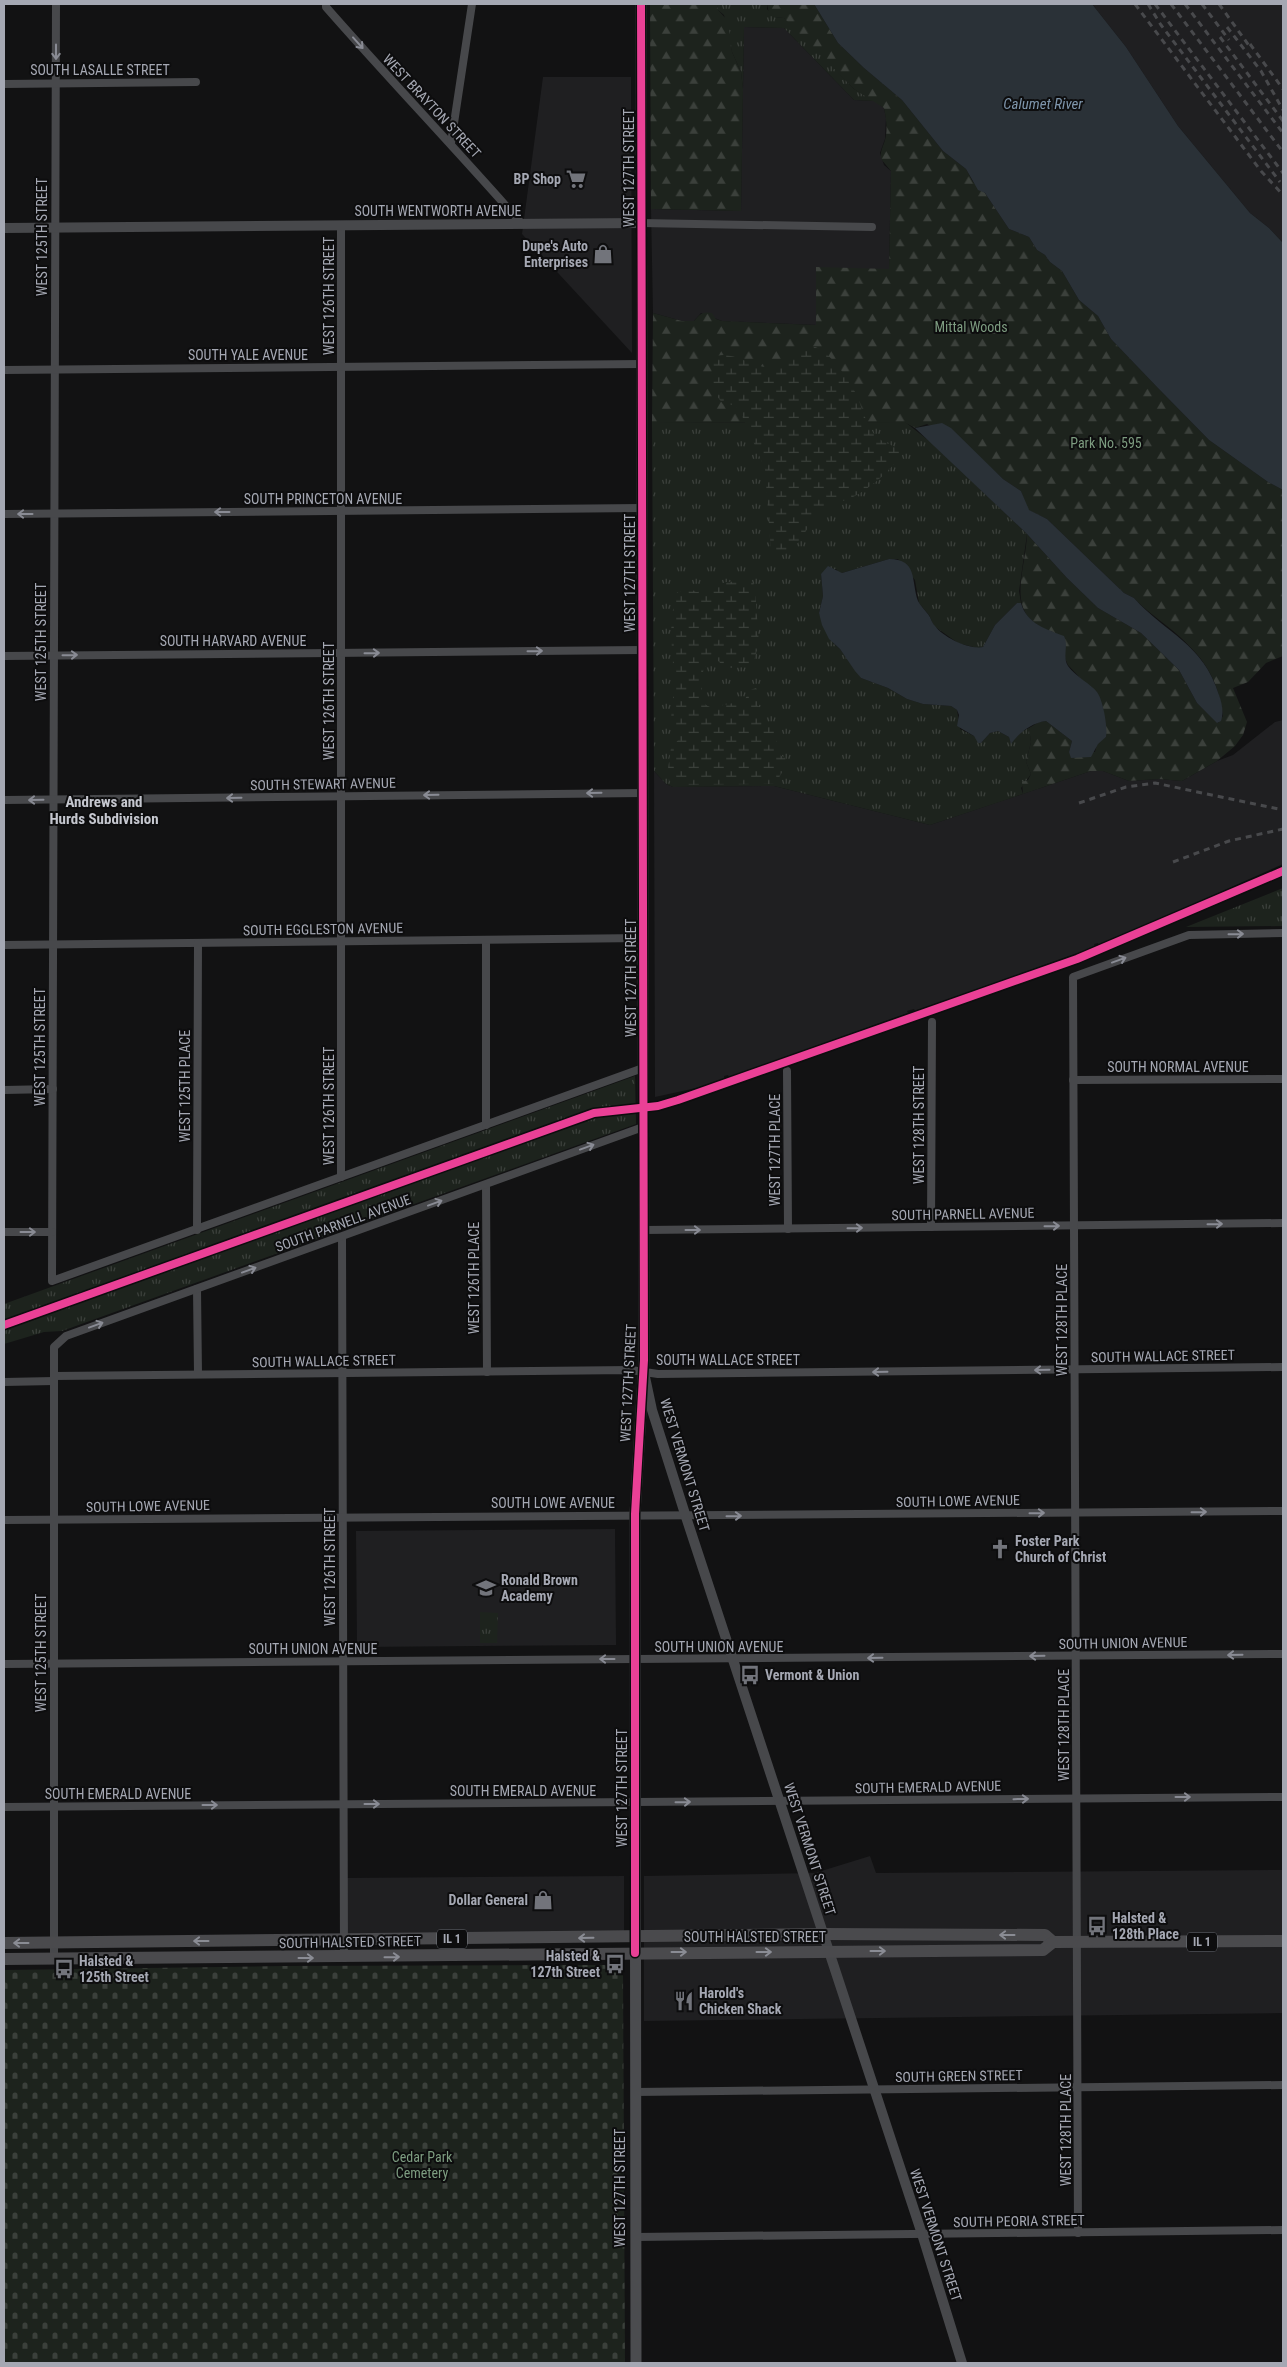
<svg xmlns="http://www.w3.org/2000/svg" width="1287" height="2367" viewBox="0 0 1287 2367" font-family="'Roboto Condensed',sans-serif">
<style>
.built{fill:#1f1f21}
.grass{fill:url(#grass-tufts)}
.forest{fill:url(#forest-firs)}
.wetland{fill:url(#wetland-marsh)}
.cemetery{fill:url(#cemetery-stones)}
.water{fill:#2a3137}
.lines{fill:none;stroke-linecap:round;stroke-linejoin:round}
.minor{stroke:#47484b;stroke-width:8}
.tertiary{stroke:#47484b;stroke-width:10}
.secondary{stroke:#4b4c4f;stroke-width:11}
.primary{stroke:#4a4a4d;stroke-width:12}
.rail{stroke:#48494c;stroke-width:3;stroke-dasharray:6 5;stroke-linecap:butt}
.cycleway-casing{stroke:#0d0d0e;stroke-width:11}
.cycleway{stroke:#ea4096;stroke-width:8}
.oneway{stroke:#898b94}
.oneway2{stroke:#8a8c94}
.labels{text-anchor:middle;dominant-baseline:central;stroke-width:4;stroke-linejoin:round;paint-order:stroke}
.shield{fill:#0d0d0e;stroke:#777a82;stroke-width:1}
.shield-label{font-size:12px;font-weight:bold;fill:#a5a8b3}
.street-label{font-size:14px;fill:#a5a8b3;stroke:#0d0d0e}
.poi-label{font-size:14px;font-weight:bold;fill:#a5a8b3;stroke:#0d0d0e;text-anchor:start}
.park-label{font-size:14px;fill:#7d9c80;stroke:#0d0d0e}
.water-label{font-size:15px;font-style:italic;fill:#7e95ab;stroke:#0d0d0e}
.neighbourhood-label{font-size:15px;font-weight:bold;fill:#c5c7cf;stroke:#0d0d0e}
</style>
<defs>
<pattern id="grass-tufts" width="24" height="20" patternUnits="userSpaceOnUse" patternTransform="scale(1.25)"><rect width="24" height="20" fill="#1d231d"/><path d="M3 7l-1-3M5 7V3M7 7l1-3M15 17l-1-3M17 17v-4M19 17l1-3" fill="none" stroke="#3b403b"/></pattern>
<pattern id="forest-firs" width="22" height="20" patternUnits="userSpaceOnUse" patternTransform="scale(1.25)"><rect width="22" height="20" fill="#1d231d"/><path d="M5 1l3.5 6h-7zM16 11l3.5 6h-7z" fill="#3b403b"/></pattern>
<pattern id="wetland-marsh" width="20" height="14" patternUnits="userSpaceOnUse" patternTransform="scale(1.25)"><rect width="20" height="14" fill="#1d231d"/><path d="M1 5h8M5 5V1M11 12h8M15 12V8" fill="none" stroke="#3b403b"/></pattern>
<pattern id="cemetery-stones" width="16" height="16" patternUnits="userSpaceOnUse" patternTransform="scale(1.25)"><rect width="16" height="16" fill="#1d231d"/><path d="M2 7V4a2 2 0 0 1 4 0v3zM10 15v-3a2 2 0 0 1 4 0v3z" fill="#3b403b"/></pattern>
</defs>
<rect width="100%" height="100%" fill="#121213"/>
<!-- built -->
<g class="built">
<path d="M1092,4H1283V243L1269,228L1250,213L1178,126L1126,47Z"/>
<path d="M744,27L784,28L854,100L875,101L884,108L886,118L885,139L880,153L884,165L891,171L889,269L817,325L722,321L701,313L694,321H682L653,313L651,209L741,211Z"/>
<path d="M543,77H631L632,353L522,234Z"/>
<path d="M1283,720V864L1114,939L1099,946L1098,943L1094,944L1095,947L915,1011L914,1009L907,1011L908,1013L729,1077L728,1075L724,1076V1079L701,1087L655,1097L654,771L666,784L673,787L774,786L930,825L1091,771H1103L1129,781L1159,779L1182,781L1217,761L1233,755L1275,722Z"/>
<path d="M615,1529L616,1645L357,1647L356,1531Z"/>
<path d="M870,1856L876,1873L1283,1870V2013L644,2021V1876L815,1873Z"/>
<path d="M624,1876V1933L344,1934L345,1878Z"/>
</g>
<!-- grass -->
<g class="grass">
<path d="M767,4V9L774,17L784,18L792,24L854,89L875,101L854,100L784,28L744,27L743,89L741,72L732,52L724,15L718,10L717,5Z"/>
<path d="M905,422L933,444L1027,534L1019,591L1021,603H1017L995,625L983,647L977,648L958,643L934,626L929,615L919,603L915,580L898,559H889L842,573L838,572L836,569L821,574L823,596L819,613L834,644L840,649L861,678L888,688L907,699L923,704L951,706L957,710L960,729L974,736L981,743L990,733L998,731L1009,737L1011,743L1017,734L1029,728L1031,742L1026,762L1031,774L1021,788L1023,794L930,825L774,786L673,787L666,784L654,771L652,423Z"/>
<path d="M1283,888V926L1186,927Z"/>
<path d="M635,1076L636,1124L62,1331L44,1332L4,1344V1304Z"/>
<path d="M480,1612L498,1613L497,1643H480Z"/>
</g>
<!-- forest -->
<g class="forest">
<path d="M650,4H717L718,10L728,21L732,52L741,72L743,89L741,211L651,209Z"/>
<path d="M767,4H814L838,43L864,68L902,100L943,151L966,169L973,182L985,193L1009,229L1029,237L1037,250L1045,255L1050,262L1062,271L1079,300L1098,316L1111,339L1156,386L1209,440L1268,482L1283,490V656L1266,663L1248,682L1233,688L1247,722L1243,735L1235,746L1217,761L1182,781L1159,779L1129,781L1103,771H1091L1023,794L1022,782L1028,780L1031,774L1026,762L1031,742L1029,728L1039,722L1046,721L1072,741L1069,752H1095L1097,744L1106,737L1097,692L1087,685L1068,665L1053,632C1002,617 1026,572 1027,534L1067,578L1098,608L1141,633L1179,670L1197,703L1218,723L1223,716C1218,674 1199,652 1167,626C1156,617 1144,609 1134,598L1124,593L1047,519L1028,510L1021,491L1003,479L975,453L927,424L915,428L904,422L652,423L653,313L682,321H694C700,314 702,311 712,313L716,319L722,321L816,325V267L889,269L891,171L881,159C880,151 883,147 885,140C888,130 886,117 884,108L854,89L784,18L774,17L769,14Z"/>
</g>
<!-- wetland -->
<g class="wetland">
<path d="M815,347C829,351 848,378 855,392C862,406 865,422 874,434C882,444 892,443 900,451C900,465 868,489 855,496C844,502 831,503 821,513C808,524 802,540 790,552L774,556L771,552L765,469L740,411L734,405L723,404L713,391L711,359C729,346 753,370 772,367C789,365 798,349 815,347Z"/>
<path d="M746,581L753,583L755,588L759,645L751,667L726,668L717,660H712C698,668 702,687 703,701L706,705L716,710L718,706L744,701L750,690L756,688L758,692L757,705L761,708L765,724L773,727L779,753L781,756L785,757C787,765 780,779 773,784L679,785L669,781L667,776L671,748L680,738L679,731L671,723C671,707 675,692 674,676C672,648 668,620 677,593L687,588L697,592L726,582Z"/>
</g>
<!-- cemetery -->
<path class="cemetery" d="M604,1965L620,1969L623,1973L625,2363H4V1970L283,1966Z"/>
<!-- water -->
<g class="water">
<path d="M814,4H1092L1126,47L1178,126L1250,213L1269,228L1283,243V490L1268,482L1209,440L1156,386L1111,339L1098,316L1079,300L1062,271L1050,262L1045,255L1037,250L1029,237L1009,229L985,193L978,190L966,169L943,151L902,100L864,68L838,43Z"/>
<path d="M942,423L951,428L1003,479L1021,491L1029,510L1047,519L1124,593L1134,598C1166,634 1203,643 1219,695C1222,703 1224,713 1221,721L1217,723L1197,703L1179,670L1141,633L1098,608L1067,578L1027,534L915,428Z"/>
<path d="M889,559C918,559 911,581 918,601C920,605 924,609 927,613C931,617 931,622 935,626C943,637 969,650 983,647L995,625L1017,603H1021C1027,624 1046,629 1064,636C1069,646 1062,656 1068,666C1075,676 1092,685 1097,692C1103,700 1108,727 1106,737L1098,744L1091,757L1071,758L1069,752L1072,741L1046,721C1031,723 1019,733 1011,744L1009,737L998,731L990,733L981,743H978L974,736L957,726L959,715L957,710L951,706L923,704L907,699L888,688L861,678L855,671L840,649L829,639L822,625L819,613L823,596L821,574L828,566L842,573Z"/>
</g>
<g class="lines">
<!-- minor -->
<g class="minor">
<path d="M56,4L52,1281L643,1068"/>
<path d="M326,4V7C390,80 458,151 522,224"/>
<path d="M4,84L196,82"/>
<path d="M451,143L472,4"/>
<path d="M641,223L872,227"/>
<path d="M341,225V1177"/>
<path d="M4,370L642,364"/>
<path d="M4,514L642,508"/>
<path d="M4,656L642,650"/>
<path d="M4,800L643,793"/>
<path d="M486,940V1125"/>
<path d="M4,945L643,938"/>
<path d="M787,1071L788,1229"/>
<path d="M1073,1080L1283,1079"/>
<path d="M4,1090L53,1089"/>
<path d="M486,1185L487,1372"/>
<path d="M931,1227L932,1022"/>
<path d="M197,1230L198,943"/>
<path d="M644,1230L1283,1223"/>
<path d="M4,1232H52"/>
<path d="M342,1237L344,1958"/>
<path d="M197,1289L198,1374"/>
<path d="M54,1376L631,1370L658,1374L1283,1367"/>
<path d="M4,1382L54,1381"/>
<path d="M4,1520L1283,1511"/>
<path d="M4,1664L1283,1654"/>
<path d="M4,1807L1283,1797"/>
<path d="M54,1959V1347L66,1336L643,1127"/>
<path d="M635,2092L1283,2085"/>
<path d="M1078,2233L1073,977L1189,935L1283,933"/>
<path d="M635,2237L1283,2230"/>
</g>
<!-- tertiary -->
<g class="tertiary">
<path d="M4,228L641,223"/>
<path d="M645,1377L652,1410L686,1517L922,2234L962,2363"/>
</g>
<!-- secondary -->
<path class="secondary" d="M636,2363L635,1514L644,1360L641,4"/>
<!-- primary -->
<g class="primary">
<path d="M4,1943L824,1934L1045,1935L1053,1942"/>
<path d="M4,1959L1043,1950L1053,1942L1283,1941"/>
</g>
<!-- rail -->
<g class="rail">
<path d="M1135,4L1261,171L1283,195"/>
<path d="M1148,4L1161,25L1280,182"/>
<path d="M1155,4L1283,173"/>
<path d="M1171,4L1283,152"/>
<path d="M1185,4L1283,133"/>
<path d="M1202,4L1229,40"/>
<path d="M1219,4L1250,47"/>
<path d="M1227,27L1261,71L1283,110"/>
<path d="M1220,37L1283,121"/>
<path d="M1250,44L1283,89"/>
<path d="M1079,803L1126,787L1155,783L1283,810"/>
<path d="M1173,862L1229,841L1283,829"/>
</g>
<defs>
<g id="cycleway">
<path d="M4,1325L594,1113L658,1106L678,1100L1077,959L1283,871"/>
<path d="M635,1953V1514L644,1360L641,4"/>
</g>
</defs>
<!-- cycleway casing -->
<use href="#cycleway" class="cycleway-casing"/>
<!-- cycleway -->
<use href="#cycleway" class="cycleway"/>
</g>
<!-- one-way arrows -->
<defs><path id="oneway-shaft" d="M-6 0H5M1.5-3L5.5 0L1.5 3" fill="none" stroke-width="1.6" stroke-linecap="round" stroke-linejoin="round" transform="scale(1.25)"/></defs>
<g class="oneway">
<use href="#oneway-shaft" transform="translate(358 43) rotate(48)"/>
<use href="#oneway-shaft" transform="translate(56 52) rotate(90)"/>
<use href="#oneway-shaft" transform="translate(222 512) rotate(180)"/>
<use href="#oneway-shaft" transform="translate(25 514) rotate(180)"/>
<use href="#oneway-shaft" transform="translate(535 651) rotate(-1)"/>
<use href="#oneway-shaft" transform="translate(372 653) rotate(-1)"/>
<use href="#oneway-shaft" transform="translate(70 655) rotate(-1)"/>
<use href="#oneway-shaft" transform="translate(594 793) rotate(179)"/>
<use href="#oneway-shaft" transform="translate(431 795) rotate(179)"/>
<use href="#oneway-shaft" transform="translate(234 798) rotate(179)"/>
<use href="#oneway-shaft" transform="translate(36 800) rotate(179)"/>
<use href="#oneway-shaft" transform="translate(1236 934) rotate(-1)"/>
<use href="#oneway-shaft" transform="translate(1119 960) rotate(-20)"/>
<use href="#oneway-shaft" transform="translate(587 1147) rotate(-20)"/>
<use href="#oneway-shaft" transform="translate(435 1203) rotate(-20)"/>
<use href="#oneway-shaft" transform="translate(1215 1224) rotate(-1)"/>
<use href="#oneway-shaft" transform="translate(1052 1226) rotate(-1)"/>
<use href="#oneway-shaft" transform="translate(855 1228) rotate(-1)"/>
<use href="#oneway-shaft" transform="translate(693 1230)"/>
<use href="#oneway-shaft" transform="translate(28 1232)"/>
<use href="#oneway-shaft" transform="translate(249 1270) rotate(-20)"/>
<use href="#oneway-shaft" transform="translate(96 1325) rotate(-20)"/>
<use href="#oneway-shaft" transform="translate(1042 1370) rotate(179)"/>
<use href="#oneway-shaft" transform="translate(880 1372) rotate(179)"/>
<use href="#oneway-shaft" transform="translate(1199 1512) rotate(-1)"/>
<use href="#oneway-shaft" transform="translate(1037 1513) rotate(-1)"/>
<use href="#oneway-shaft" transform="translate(734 1516) rotate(-1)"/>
<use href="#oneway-shaft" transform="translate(1235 1655) rotate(179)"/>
<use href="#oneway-shaft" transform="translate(1037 1656) rotate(179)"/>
<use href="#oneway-shaft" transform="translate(875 1658) rotate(179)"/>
<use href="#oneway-shaft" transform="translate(607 1659) rotate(180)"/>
<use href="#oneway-shaft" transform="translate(1183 1797)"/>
<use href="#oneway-shaft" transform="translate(1021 1799) rotate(-1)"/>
<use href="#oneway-shaft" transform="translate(683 1802) rotate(-1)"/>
<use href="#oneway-shaft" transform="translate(372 1804)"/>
<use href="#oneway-shaft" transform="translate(210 1805)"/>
</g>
<g class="oneway2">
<use href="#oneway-shaft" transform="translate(1007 1935) rotate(-180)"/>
<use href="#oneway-shaft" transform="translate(586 1938) rotate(179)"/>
<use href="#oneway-shaft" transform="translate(201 1941) rotate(180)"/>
<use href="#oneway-shaft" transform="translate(21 1943) rotate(180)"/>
<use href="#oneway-shaft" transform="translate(878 1951)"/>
<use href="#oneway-shaft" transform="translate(679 1952)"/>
<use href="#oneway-shaft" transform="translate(764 1952)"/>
<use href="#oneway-shaft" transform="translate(392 1957) rotate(-1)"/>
<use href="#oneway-shaft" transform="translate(306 1958)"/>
</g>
<!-- icons -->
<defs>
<symbol id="supermarket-bare" viewBox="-9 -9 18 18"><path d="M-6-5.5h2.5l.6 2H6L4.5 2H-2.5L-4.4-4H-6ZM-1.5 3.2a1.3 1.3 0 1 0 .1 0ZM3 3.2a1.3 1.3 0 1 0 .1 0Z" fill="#72747b" stroke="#0d0d0e" stroke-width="2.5" paint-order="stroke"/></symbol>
<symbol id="shop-bare" viewBox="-9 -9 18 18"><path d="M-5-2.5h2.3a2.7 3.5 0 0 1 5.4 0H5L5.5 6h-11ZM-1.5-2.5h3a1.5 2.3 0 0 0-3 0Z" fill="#72747b" stroke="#0d0d0e" stroke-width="2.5" paint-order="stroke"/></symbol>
<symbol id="church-bare" viewBox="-9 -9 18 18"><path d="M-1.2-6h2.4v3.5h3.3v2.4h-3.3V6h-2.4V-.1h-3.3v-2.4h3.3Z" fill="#72747b" stroke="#0d0d0e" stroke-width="2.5" paint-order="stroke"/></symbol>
<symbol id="school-bare" viewBox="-9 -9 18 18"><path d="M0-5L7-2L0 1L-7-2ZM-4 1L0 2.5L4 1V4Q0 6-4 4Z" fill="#72747b" stroke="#0d0d0e" stroke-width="2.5" paint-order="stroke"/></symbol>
<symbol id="bus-bare" viewBox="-9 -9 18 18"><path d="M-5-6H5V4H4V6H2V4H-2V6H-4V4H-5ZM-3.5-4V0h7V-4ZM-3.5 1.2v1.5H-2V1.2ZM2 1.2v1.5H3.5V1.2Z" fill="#72747b" stroke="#0d0d0e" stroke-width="2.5" paint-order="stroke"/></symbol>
<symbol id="restaurant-bare" viewBox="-9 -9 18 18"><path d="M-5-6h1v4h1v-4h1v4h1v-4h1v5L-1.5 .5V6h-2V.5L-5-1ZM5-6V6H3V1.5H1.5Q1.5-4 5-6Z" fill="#72747b" stroke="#0d0d0e" stroke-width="2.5" paint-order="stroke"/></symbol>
</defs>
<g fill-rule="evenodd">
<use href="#supermarket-bare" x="562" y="165" width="28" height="28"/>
<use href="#shop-bare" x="589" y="240" width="28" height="28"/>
<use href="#church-bare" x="986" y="1535" width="28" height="28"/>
<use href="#school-bare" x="472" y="1574" width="28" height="28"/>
<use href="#bus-bare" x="736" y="1661" width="28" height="28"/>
<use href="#shop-bare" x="529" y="1886" width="28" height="28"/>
<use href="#bus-bare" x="1083" y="1912" width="28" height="28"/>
<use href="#bus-bare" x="601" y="1950" width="28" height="28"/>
<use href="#bus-bare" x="50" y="1955" width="28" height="28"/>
<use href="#restaurant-bare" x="670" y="1987" width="28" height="28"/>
</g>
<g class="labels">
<!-- shield labels -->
<g class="shield">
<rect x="437" y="1929.5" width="30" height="19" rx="4"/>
<rect x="1187" y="1932.5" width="30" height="19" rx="4"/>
</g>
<g class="shield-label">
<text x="452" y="1939">IL 1</text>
<text x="1202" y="1942">IL 1</text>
</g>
<!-- street labels -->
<g class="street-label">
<text x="100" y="70">SOUTH LASALLE STREET</text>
<text transform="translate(432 106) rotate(47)">WEST BRAYTON STREET</text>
<text transform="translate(629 168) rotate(-90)">WEST 127TH STREET</text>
<text x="438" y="211">SOUTH WENTWORTH AVENUE</text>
<text transform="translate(42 237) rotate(-90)">WEST 125TH STREET</text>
<text transform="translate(329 296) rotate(-90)">WEST 126TH STREET</text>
<text x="248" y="355">SOUTH YALE AVENUE</text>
<text x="323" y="499">SOUTH PRINCETON AVENUE</text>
<text transform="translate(630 573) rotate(-90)">WEST 127TH STREET</text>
<text x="233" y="641">SOUTH HARVARD AVENUE</text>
<text transform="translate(41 642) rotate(-90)">WEST 125TH STREET</text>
<text transform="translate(329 701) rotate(-90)">WEST 126TH STREET</text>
<text transform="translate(323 784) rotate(-1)">SOUTH STEWART AVENUE</text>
<text transform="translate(323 929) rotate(-1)">SOUTH EGGLESTON AVENUE</text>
<text transform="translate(631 978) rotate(-90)">WEST 127TH STREET</text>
<text transform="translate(40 1047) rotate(-90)">WEST 125TH STREET</text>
<text x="1178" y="1067">SOUTH NORMAL AVENUE</text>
<text transform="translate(185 1086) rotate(-90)">WEST 125TH PLACE</text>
<text transform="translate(329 1106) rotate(-90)">WEST 126TH STREET</text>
<text transform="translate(919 1125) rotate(-90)">WEST 128TH STREET</text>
<text transform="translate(775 1150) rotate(-90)">WEST 127TH PLACE</text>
<text transform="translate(963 1214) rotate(-1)">SOUTH PARNELL AVENUE</text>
<text transform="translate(343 1223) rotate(-20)">SOUTH PARNELL AVENUE</text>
<text transform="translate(474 1278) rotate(-90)">WEST 126TH PLACE</text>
<text transform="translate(1062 1320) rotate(-90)">WEST 128TH PLACE</text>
<text transform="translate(1163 1356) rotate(-1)">SOUTH WALLACE STREET</text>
<text x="728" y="1360">SOUTH WALLACE STREET</text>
<text transform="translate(324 1361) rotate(-1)">SOUTH WALLACE STREET</text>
<text transform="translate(628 1383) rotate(-87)">WEST 127TH STREET</text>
<text transform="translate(685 1465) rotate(73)">WEST VERMONT STREET</text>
<text transform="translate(958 1501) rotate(-1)">SOUTH LOWE AVENUE</text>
<text x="553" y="1503">SOUTH LOWE AVENUE</text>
<text transform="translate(148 1506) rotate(-1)">SOUTH LOWE AVENUE</text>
<text transform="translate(330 1567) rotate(-90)">WEST 126TH STREET</text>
<text transform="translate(1123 1643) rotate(-1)">SOUTH UNION AVENUE</text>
<text x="719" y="1647">SOUTH UNION AVENUE</text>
<text x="313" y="1649">SOUTH UNION AVENUE</text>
<text transform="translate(41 1653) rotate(-90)">WEST 125TH STREET</text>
<text transform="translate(1064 1725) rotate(-90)">WEST 128TH PLACE</text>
<text transform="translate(928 1787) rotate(-1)">SOUTH EMERALD AVENUE</text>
<text transform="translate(622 1788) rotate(-90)">WEST 127TH STREET</text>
<text x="523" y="1791">SOUTH EMERALD AVENUE</text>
<text x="118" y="1794">SOUTH EMERALD AVENUE</text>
<text transform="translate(810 1849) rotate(72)">WEST VERMONT STREET</text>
<text x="755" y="1937">SOUTH HALSTED STREET</text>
<text transform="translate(350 1942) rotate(-1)">SOUTH HALSTED STREET</text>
<text transform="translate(959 2076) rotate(-1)">SOUTH GREEN STREET</text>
<text transform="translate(1066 2130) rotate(-90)">WEST 128TH PLACE</text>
<text transform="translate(620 2188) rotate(-90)">WEST 127TH STREET</text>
<text transform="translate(1019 2221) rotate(-1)">SOUTH PEORIA STREET</text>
<text transform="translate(936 2235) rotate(72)">WEST VERMONT STREET</text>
</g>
<!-- poi labels -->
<g class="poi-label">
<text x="561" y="179" text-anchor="end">BP Shop</text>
<text x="588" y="246" text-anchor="end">Dupe's Auto<tspan x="588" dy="16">Enterprises</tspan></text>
<text x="1015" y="1541">Foster Park<tspan x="1015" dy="16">Church of Christ</tspan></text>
<text x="501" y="1580">Ronald Brown<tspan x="501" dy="16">Academy</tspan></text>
<text x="765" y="1675">Vermont &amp; Union</text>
<text x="528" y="1900" text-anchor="end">Dollar General</text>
<text x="1112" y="1918">Halsted &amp;<tspan x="1112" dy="16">128th Place</tspan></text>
<text x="600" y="1956" text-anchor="end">Halsted &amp;<tspan x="600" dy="16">127th Street</tspan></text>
<text x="79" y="1961">Halsted &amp;<tspan x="79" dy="16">125th Street</tspan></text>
<text x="699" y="1993">Harold's<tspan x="699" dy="16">Chicken Shack</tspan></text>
</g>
<!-- park labels -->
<g class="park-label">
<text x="971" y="327">Mittal Woods</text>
<text x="1106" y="443">Park No. 595</text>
<text x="422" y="2157">Cedar Park<tspan x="422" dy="16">Cemetery</tspan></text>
</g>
<!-- water labels -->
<g class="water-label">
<text x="1043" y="104">Calumet River</text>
</g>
<!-- neighbourhood labels -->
<g class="neighbourhood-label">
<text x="104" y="802">Andrews and<tspan x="104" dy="17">Hurds Subdivision</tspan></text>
</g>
</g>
<!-- border -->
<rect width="1287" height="2367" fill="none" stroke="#a5a8b3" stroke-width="10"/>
</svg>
